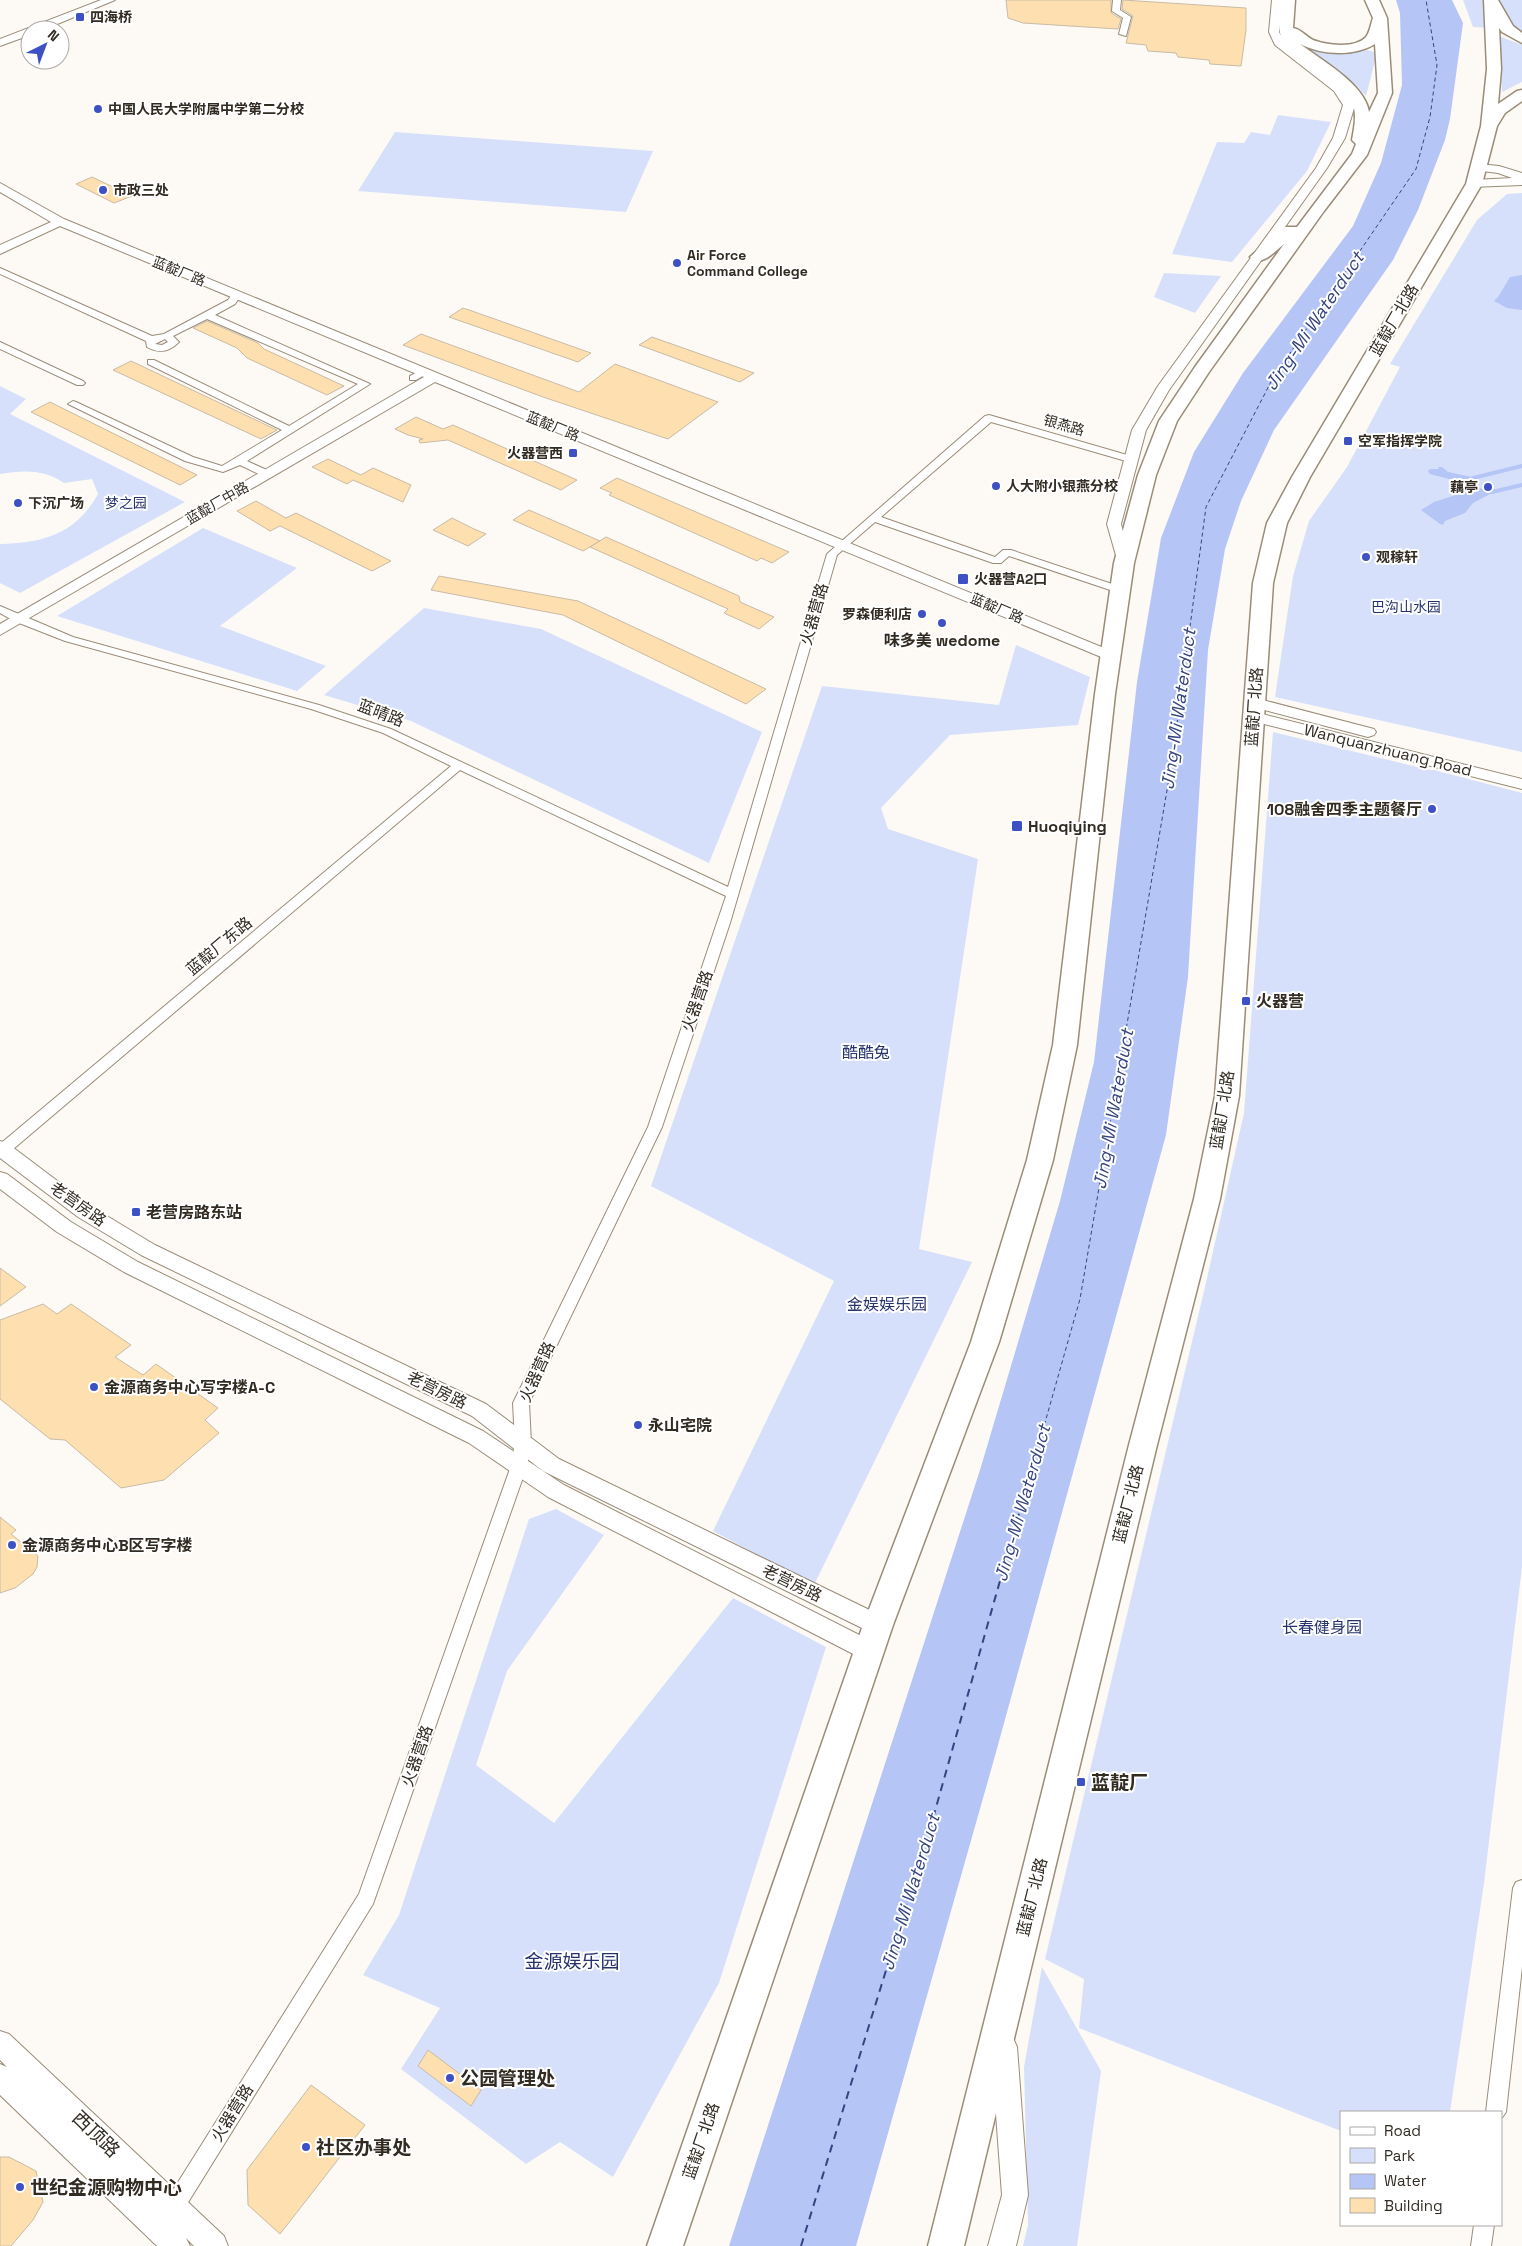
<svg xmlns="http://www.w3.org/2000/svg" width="1522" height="2246" viewBox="0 0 1522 2246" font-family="'Space Grotesk','Noto Sans SC',sans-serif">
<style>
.green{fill:#d7e0fb}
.water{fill:#b5c5f6}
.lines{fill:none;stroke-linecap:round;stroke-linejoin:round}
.stream{stroke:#b5c5f6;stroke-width:4}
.ferry-far1{stroke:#35447f;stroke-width:1;stroke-dasharray:4 3;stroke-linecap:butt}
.ferry{stroke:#35447f;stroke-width:2;stroke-dasharray:8 6;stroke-linecap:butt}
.building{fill:#fedfaf;stroke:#c9bba5}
.street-casing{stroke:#9a8c77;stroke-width:2}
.secondary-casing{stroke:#9a8c77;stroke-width:2}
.highway-casing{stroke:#9a8c77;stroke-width:3}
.street{fill:#fff;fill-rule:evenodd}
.secondary{fill:#fff;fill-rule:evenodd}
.highway{fill:#fff;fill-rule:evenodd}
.poi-dot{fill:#3e51c4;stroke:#fff;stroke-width:2}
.labels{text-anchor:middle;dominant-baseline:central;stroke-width:4;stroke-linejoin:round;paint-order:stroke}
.far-poi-label{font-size:14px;font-weight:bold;fill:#312b22;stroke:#fff;text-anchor:start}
.far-street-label{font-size:14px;fill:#312b22;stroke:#fff}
.far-park-label{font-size:14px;fill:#26336c;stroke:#fff}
.street-label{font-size:16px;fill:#312b22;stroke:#fff}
.poi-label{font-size:16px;font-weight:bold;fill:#312b22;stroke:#fff;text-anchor:start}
.park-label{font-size:16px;fill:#26336c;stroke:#fff}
.water-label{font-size:18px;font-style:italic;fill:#35447f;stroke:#fff}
.near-poi-label{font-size:19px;font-weight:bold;fill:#312b22;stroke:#fff;text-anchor:start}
.near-park-label{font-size:19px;fill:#26336c;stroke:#fff}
.near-street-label{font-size:19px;fill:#312b22;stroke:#fff}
</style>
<rect width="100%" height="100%" fill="#fdfaf6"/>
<!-- green -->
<g class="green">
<path d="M1463,0H1522V36L1514,29L1473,27Z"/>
<path d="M1499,36L1522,45V82L1502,92Z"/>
<path d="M1304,48L1328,53L1361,48L1377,53L1366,96L1358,87Z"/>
<path d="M1278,115L1331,122L1307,171L1232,262L1172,254L1217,142L1244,143L1251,132L1270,135Z"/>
<path d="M395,132L653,151L626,212L358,191Z"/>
<path d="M1522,193V752L1275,697L1293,576L1309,521L1347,467L1400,367L1390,364L1477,220L1507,194Z"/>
<path d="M1164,273L1221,276L1195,313L1154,297Z"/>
<path d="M0,386L26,399L10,414L185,502L20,593L0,583V544C43,543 76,534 98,494L92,479L64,483C44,469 23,470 0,474Z"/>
<path d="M203,528L297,568L220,626L326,666L297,691L57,616Z"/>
<path d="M424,608L541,629L762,732L709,863L411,721L324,695Z"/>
<path d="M1016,645L1090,677L1078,725L950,735L881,808L888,829L978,859L919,1249L972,1262L814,1585L713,1531L834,1281L651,1186L822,686L999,705Z"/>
<path d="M1273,732L1430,770H1434L1522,793V1567L1484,1883L1450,2112H1341V2131L1079,2028L1084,1979L1045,1959L1205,1287L1244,1113Z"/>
<path d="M556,1509L604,1535L507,1671L476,1765L554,1823L733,1598L826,1647L719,1983L613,2177L560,2142L526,2164L401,2069L440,2008L363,1975L399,1915L529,1519Z"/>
<path d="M1042,1967L1101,2071L1077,2246H1023L1028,2225L1024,2067Z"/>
</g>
<!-- water -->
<g class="water">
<path d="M1396,0H1452L1463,23L1450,119L1445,140L1418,210L1393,260L1274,430L1241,501L1225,549L1208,650L1188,977L1166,1135L993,1763L856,2246H729L980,1470L1060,1201L1094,1062L1137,682L1161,538L1194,452L1243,373L1353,226L1381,163L1402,85L1400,13Z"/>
<path d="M1522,275V310L1507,308L1494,301L1498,297L1510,277Z"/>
<path d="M1438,467H1442L1448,472L1472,477L1473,485L1492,493L1473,503L1465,513L1445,521L1443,525L1440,524L1421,510L1434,502L1468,491C1459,479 1443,478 1430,474L1428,471L1430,469H1439Z"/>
</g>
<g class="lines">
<!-- stream -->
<g class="stream">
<path d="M1473,478L1522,466"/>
<path d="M1492,492L1522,485"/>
</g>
<!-- ferry-far1 -->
<path class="ferry-far1" d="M1031,1472L1080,1299L1172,761L1206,507L1273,378L1416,169L1430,117L1437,65L1426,0"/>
<!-- ferry -->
<path class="ferry" d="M801,2246L933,1818L1031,1471"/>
</g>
<!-- building -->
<g class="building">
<path d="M1006,0H1111V13L1121,19L1118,29L1023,23L1008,18Z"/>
<path d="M1123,0L1246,8V30L1241,66L1210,64L1209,60L1178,57L1176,53L1148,51L1146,45L1126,43L1133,16L1122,9Z"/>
<path d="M92,177L132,196L114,203L76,184Z"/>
<path d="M463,308L472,311L591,353L578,362L449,317Z"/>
<path d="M207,321L258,343L264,349L344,386L327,395L247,358L237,348L193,328Z"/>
<path d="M421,334L579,392L615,364L718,402L668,439L543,397L403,345Z"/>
<path d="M652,337L754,373L740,382L639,345Z"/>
<path d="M131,361L277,430L261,439L113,370Z"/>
<path d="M50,402L197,475L180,485L31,412Z"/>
<path d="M416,417L443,429L453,425L577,480L561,490L448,440L420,443L419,440L423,439L408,435L395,429Z"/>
<path d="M328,459L361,475L373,468L411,485L403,502L353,480L347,484L312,467Z"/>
<path d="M617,478L789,552L772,563L761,558L757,561L609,495L612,493L600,488Z"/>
<path d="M256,501L286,518L296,513L391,561L372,571L280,526L270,531L237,511Z"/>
<path d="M529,510L600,541L583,551L513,520Z"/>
<path d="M452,518L474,529L486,534L468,546L433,530Z"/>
<path d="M606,537L739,596L740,602L774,617L759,629L724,613L728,609L590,547Z"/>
<path d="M439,576L578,601L766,689L746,704L563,615L431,590Z"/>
<path d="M0,1268L26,1287L0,1306Z"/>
<path d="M43,1304L57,1314L71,1304L131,1345L115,1357L143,1375L156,1364L218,1408L205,1420L219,1433L164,1480L121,1488L65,1440L50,1439L0,1399V1320Z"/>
<path d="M0,1517L16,1530L11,1534L38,1556L37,1567L33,1574L15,1588L0,1593Z"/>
<path d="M428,2050L481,2090L471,2106L418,2066Z"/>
<path d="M311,2085L365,2125L280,2234L248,2205L247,2170Z"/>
<path d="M0,2157H9L36,2171L43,2202L33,2220L11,2246H0Z"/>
</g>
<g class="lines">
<defs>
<g id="street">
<path d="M1113,0H1121L1120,10L1131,17L1126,36L1119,34L1123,18L1112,11Z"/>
<path d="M0,268L152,336L164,334L228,300L233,293H239L241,295L235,304L215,315L370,384L247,461L271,472V476H263L240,465L223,472L185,461L68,404L73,401L76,402L193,457L222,466L282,430L148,364V360H154L289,426L358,384L207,319L173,336L179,342C169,352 159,354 147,347L146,341L0,274ZM165,339L168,342L162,345L155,344Z"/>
<path d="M0,342L83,381L85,383L83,385H77L0,349Z"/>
<path d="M423,369L426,370V374L416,380H410V376Z"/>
<path d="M989,415L1134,457L1135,459L1130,462L1126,461L991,422L881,517L995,557L1003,550H1011L1124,588L1125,590L1120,593L1116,592L1009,556L1001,563H993L875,522L837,555L730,923L662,1127L529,1403L531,1443L527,1466L373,1904L179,2217L172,2220L165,2217L162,2210L165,2203L359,1894L511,1466L515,1443L513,1403L648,1127L726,896L460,770L5,1156L0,1157V1144L451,766L383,733L311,709L65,641L14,621L0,613V606L73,637L319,705L391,729L728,887L827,554L985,416Z"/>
<path d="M1522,1880V1967L1506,2112L1501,2119V2112H1486L1513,1888L1516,1882Z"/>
<path d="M1474,2225H1494L1491,2246H1471Z"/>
</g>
<g id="secondary">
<path d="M101,0H115L43,30H30V35L0,46V39Z"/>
<path d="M1272,0H1282L1279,32L1285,43L1342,87L1355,105L1345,138L1327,168L1169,390L1146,430L1121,524L1131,563L1129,566H1119L1107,524L1132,430L1158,386L1316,168L1333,138L1343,105L1334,91L1275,45L1269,32Z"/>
<path d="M1478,164L1499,166L1522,173V185L1470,187L1468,184L1470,181L1474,180L1512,178L1498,173L1474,170L1472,168L1474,166Z"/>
<path d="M0,183L64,219L1116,653L1119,656L1116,659H1106L435,382L0,635V624L424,377L60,226L0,254V245L51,222L0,192Z"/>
<path d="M1255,698L1374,729L1376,732L1374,735L1368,737L1249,706L1247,703L1249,700Z"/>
<path d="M1254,712L1522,779V789L1248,720L1246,717L1248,714Z"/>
<path d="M0,1141L7,1143L92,1207L155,1245L486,1404L559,1459L886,1618L889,1625L886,1632L878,1635L870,1632L543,1471L472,1416L141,1255L78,1217L0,1158Z"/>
<path d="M0,1172L7,1174L71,1222L138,1262L483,1431L564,1485L877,1644L880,1651L877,1658L869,1661L861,1658L548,1497L469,1443L124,1272L57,1232L0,1189Z"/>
<path d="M0,2031L9,2034L224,2236L228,2246H194L186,2238L190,2246H157L0,2095V2064L7,2067L0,2060Z"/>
<path d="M1004,2035L1013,2038L1017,2047L1028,2195L1016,2246H988L1002,2195L991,2047L995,2038Z"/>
</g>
<g id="highway">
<path d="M1281,0H1295L1293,28C1301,29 1305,36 1313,40C1326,45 1355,49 1366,37C1370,32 1371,23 1373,18L1365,0H1379L1387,18L1392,93L1367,155L1324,211L1209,372L1177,421L1156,475L1134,563L1115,694L1077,1045L1053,1160L999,1342L893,1625L683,2246H647L863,1625L971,1342L1027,1160L1053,1045L1095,694L1114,563L1138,475L1159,421L1195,367L1284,244C1274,252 1265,264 1252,260L1250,257L1285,227H1297L1352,154L1356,144L1352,140C1354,129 1357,115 1353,105C1346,86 1303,61 1287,48C1276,33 1279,18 1281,0ZM1300,44C1321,55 1354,57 1375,44L1378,93L1369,112C1365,84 1321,60 1300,44Z"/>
<path d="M1484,0H1498L1513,26L1522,33V43L1502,32L1499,28L1501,69L1498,104L1517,91L1522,90V101L1505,113L1497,126L1482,184L1310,477L1287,523L1273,583L1239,1096L1220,1199L1157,1445L964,2246H928L1129,1445L1194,1199L1215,1096L1253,583L1267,523L1292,477L1466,184L1481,126L1487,69Z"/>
</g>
</defs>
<!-- street casing -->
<use href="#street" class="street-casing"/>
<!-- secondary casing -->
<use href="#secondary" class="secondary-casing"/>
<!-- highway casing -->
<use href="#highway" class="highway-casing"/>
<!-- street -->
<use href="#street" class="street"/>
<!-- secondary -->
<use href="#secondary" class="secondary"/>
<!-- highway -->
<use href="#highway" class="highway"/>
</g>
<!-- markers -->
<g class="poi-dot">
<rect x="75" y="12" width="10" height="10" rx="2.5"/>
<circle cx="98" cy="109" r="5"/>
<circle cx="103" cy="190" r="5"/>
<circle cx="677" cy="263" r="5"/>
<rect x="1343" y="436" width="10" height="10" rx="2.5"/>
<rect x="568" y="448" width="10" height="10" rx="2.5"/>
<circle cx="996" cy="486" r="5"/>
<circle cx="1488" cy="487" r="5"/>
<circle cx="18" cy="503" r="5"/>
<circle cx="1366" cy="557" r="5"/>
<rect x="957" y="573" width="12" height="12" rx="2.5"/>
<circle cx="922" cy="614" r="5"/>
<circle cx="942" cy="623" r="5"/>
<circle cx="1432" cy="809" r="5"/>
<rect x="1011" y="820" width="12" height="12" rx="2.5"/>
<rect x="1241" y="996" width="10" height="10" rx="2.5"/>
<rect x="131" y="1207" width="10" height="10" rx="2.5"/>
<circle cx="94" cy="1387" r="5"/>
<circle cx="638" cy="1425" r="5"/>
<circle cx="12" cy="1545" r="5"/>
<rect x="1076" y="1777" width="10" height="10" rx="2.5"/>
<circle cx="450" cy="2078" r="5"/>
<circle cx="306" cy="2147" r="5"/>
<circle cx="20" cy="2187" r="5"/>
</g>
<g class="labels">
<!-- far-poi labels -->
<g class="far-poi-label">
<text x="90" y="17">四海桥</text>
<text x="108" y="109">中国人民大学附属中学第二分校</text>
<text x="113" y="190">市政三处</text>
<text x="687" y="255">Air Force<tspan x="687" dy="16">Command College</tspan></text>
<text x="1358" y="441">空军指挥学院</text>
<text x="563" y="453" text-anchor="end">火器营西</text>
<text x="1006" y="486">人大附小银燕分校</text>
<text x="1478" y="487" text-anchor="end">藕亭</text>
<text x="28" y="503">下沉广场</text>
<text x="1376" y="557">观稼轩</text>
<text x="974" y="579">火器营A2口</text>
<text x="912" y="614" text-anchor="end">罗森便利店</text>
</g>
<!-- far-street labels -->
<g class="far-street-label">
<text transform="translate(179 271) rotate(22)">蓝靛厂路</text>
<text transform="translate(1064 425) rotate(16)">银燕路</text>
<text transform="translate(553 426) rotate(22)">蓝靛厂路</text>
<text transform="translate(217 503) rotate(-30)">蓝靛厂中路</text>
<text transform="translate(997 608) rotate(23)">蓝靛厂路</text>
</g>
<!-- far-park labels -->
<g class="far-park-label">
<text x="126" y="503">梦之园</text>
<text x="1406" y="607">巴沟山水园</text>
</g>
<!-- street labels -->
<g class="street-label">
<text transform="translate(1394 320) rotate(-60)">蓝靛厂北路</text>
<text transform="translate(814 614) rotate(-74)">火器营路</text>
<text transform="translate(1254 707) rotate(-86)">蓝靛厂北路</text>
<text transform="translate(381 713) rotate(21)">蓝晴路</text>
<text transform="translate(1388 750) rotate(14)">Wanquanzhuang Road</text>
<text transform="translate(219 946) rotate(-40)">蓝靛厂东路</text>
<text transform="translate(697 1001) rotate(-71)">火器营路</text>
<text transform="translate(1222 1110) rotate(-81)">蓝靛厂北路</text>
<text transform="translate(78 1204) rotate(35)">老营房路</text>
<text transform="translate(537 1372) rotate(-66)">火器营路</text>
<text transform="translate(437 1390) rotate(26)">老营房路</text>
<text transform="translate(1128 1504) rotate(-76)">蓝靛厂北路</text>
<text transform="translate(792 1583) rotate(26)">老营房路</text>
<text transform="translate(417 1756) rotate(-71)">火器营路</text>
<text transform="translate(1032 1897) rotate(-76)">蓝靛厂北路</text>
<text transform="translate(232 2113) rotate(-58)">火器营路</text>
<text transform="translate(701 2141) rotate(-71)">蓝靛厂北路</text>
</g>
<!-- poi labels -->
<g class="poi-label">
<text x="942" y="640" text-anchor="middle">味多美 wedome</text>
<text x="1422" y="809" text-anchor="end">108融舍四季主题餐厅</text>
<text x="1028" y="826">Huoqiying</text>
<text x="1256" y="1001">火器营</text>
<text x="146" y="1212">老营房路东站</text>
<text x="104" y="1387">金源商务中心写字楼A-C</text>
<text x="648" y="1425">永山宅院</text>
<text x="22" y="1545">金源商务中心B区写字楼</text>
</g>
<!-- park labels -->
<g class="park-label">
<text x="866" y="1052">酷酷兔</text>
<text x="887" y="1304">金娱娱乐园</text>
<text x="1322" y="1627">长春健身园</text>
</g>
<!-- water labels -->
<g class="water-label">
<text transform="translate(1314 321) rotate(-56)">Jing-Mi Waterduct</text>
<text transform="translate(1178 709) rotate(-82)">Jing-Mi Waterduct</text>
<text transform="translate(1113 1109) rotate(-80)">Jing-Mi Waterduct</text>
<text transform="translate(1022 1503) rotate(-74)">Jing-Mi Waterduct</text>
<text transform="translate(910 1892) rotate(-73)">Jing-Mi Waterduct</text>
</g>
<!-- near-poi labels -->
<g class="near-poi-label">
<text x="1091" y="1782">蓝靛厂</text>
<text x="460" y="2078">公园管理处</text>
<text x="316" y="2147">社区办事处</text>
<text x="30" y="2187">世纪金源购物中心</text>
</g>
<!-- near-park labels -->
<g class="near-park-label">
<text x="572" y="1961">金源娱乐园</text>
</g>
<!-- near-street labels -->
<g class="near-street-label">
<text transform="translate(96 2134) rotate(44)">西顶路</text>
</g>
</g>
<!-- legend -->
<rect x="1340" y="2111" width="162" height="115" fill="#ffffff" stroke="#adaaa7"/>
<rect x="1350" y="2127" width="25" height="8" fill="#ffffff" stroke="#adaaa7"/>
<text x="1384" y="2136" font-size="15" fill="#312b22">Road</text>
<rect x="1350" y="2148" width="25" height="15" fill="#d7e0fb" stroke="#adaaa7"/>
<text x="1384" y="2161" font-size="15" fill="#312b22">Park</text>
<rect x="1350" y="2174" width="25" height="15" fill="#b5c5f6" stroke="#adaaa7"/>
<text x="1384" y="2186" font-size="15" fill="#312b22">Water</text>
<rect x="1350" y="2198" width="25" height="15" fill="#fedfaf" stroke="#adaaa7"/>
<text x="1384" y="2211" font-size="15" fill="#312b22">Building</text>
<!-- north arrow -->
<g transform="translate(45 45) rotate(42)"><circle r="24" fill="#ffffff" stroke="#adaaa7"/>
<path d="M0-4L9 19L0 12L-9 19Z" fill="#3e51c4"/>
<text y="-8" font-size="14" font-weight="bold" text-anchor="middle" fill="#312b22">N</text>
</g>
</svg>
